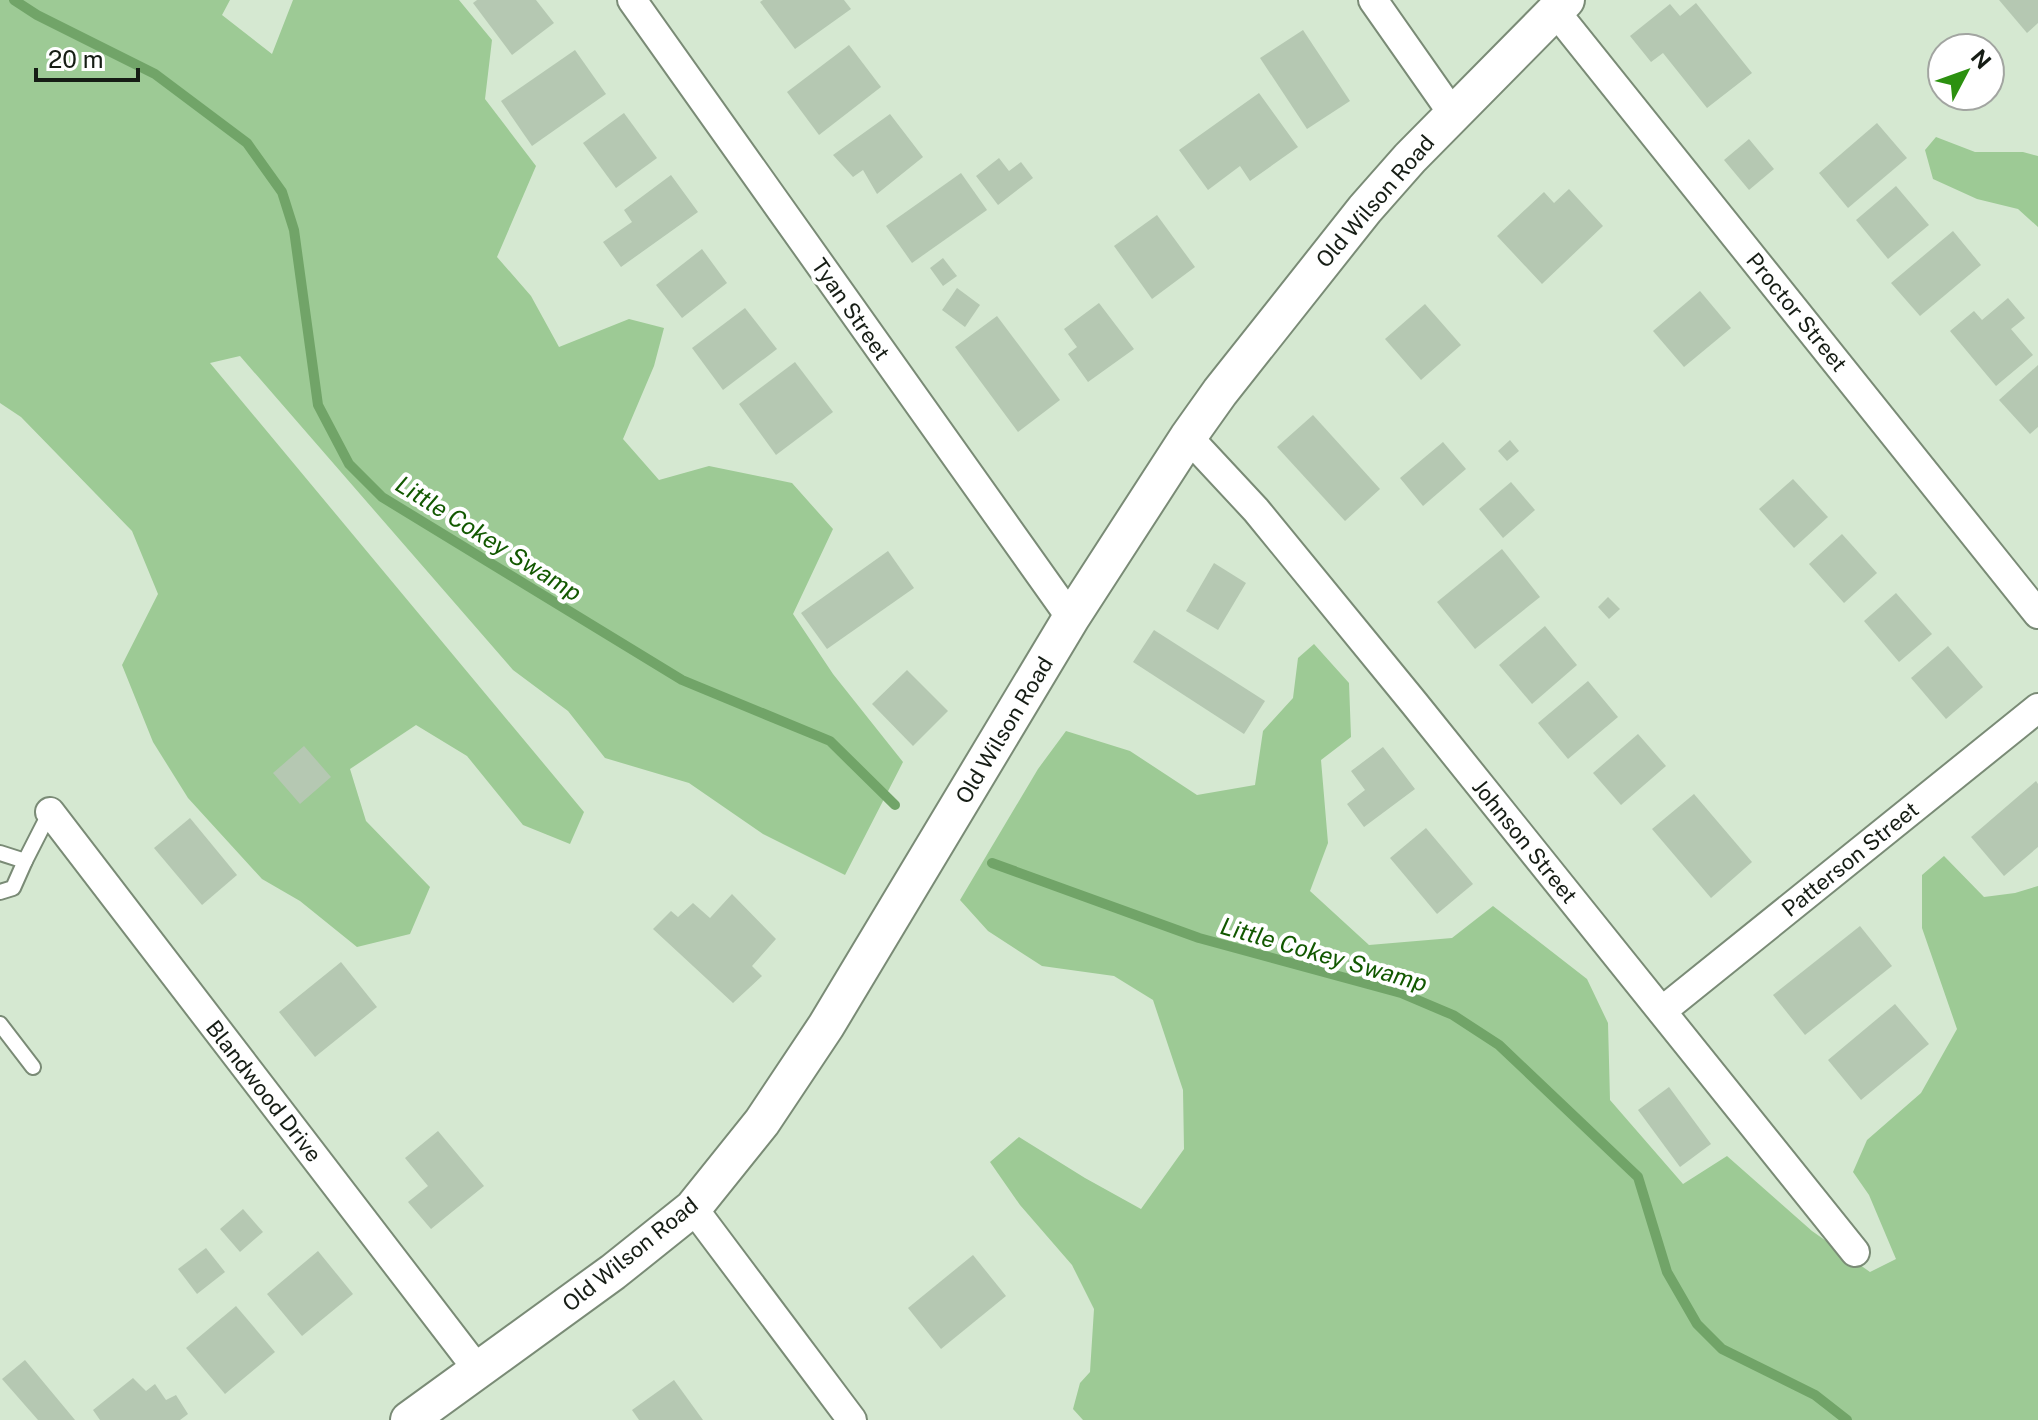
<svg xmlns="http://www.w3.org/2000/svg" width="2038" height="1420" viewBox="0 0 2038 1420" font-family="'Public Sans',sans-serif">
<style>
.green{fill:#9dca95}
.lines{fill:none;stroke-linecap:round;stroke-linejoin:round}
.stream{stroke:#71a468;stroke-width:10}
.building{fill:#b5c8b2}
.service-casing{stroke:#7a8b76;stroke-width:18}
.minor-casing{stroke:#7a8b76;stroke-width:32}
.tertiary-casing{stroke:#7a8b76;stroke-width:40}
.service{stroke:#fff;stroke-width:14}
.minor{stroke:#fff;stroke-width:28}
.tertiary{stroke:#fff;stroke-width:36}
.labels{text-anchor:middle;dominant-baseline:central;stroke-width:8;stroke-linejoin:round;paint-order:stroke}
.street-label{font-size:22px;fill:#161d15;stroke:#fff}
.water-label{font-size:24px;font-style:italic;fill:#125800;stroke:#fff}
</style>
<rect width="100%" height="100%" fill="#d5e8d1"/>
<!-- green -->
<g class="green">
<path d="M0,0H230L222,15L272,54L293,0H459L492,40L485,99L536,166L497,257L531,296L559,347L629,319L664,328L654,366L623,439L659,480L709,466L792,483L833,529L793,614L833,674L903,762L845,875L763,834L689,783L605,758L568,711L513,670L240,356L210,363L584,812L570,844L523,825L467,756L416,725L350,769L366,821L430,887L410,934L357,947L300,901L262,879L188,798L153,742L122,665L158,594L132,531L21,417L0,403Z"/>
<path d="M1936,137L1975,152H2023L2038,156V227L2018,209L1977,199L1933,179L1925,150Z"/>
<path d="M1314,644L1349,683L1351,737L1321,760L1328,843L1310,891L1369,945L1452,938L1493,906L1587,979L1608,1023L1610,1100L1683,1184L1727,1156L1812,1231L1870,1272L1896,1259L1869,1195L1853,1172L1867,1140L1921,1093L1957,1029L1922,928V875L1944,856L1984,897L2015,893L2038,886V1420H1083L1073,1409L1080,1383L1090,1372L1094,1309L1072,1265L1020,1205L990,1162L1019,1137L1085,1178L1141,1209L1184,1149L1183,1090L1153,1000L1114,976L1042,966L988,931L960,900L1038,769L1066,731L1130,751L1197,795L1255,785L1263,731L1293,698L1298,658Z"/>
</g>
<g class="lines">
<!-- stream -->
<g class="stream">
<path d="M14,0L37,15L155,74L247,143L282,192L294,230L318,405L349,464L382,497L682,680L830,741L895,805"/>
<path d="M992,863L1199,938L1401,993L1453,1015L1499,1045L1638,1177L1667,1272L1697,1324L1722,1349L1815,1395L1847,1420"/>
</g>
</g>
<!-- building -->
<g class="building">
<path d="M477,0H536L554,23L512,55L473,3Z"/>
<path d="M763,0H844L851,9L795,49L760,2Z"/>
<path d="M1999,0H2038V23L2027,33Z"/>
<path d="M1696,3L1752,73L1707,108L1663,53L1651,62L1630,36L1670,4L1680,16Z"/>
<path d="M1303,30L1350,101L1307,129L1260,58Z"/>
<path d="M849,45L881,87L819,135L787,92Z"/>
<path d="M575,50L606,94L532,146L501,101Z"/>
<path d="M1259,93L1298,147L1250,181L1240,166L1208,190L1179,150Z"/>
<path d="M624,113L657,158L616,188L583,143Z"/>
<path d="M890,114L923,157L877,194L863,170L853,177L833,155Z"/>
<path d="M1877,123L1907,158L1848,208L1819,173Z"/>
<path d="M1749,139L1774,169L1749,190L1724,160Z"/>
<path d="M999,158L1009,171L1021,162L1033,178L998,205L976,176Z"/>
<path d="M961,173L987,210L912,263L886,226Z"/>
<path d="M671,175L698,212L621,267L603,242L632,222L624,210Z"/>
<path d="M1896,186L1929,225L1888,259L1856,220Z"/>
<path d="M1569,189L1603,226L1542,284L1497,236L1544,192L1554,203Z"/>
<path d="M1157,215L1195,267L1152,299L1114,246Z"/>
<path d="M1953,231L1981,265L1920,316L1891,283Z"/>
<path d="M702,249L727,283L682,318L656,285Z"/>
<path d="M943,258L957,276L943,286L930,268Z"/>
<path d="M957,288L980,305L965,327L942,310Z"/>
<path d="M1700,291L1731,328L1684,367L1653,331Z"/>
<path d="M2008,298L2025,318L2011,329L2033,355L1996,386L1950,331L1974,311L1982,320Z"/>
<path d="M1099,303L1134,349L1088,382L1068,354L1077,347L1064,329Z"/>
<path d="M1425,304L1461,345L1421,380L1385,339Z"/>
<path d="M745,308L777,349L723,390L692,348Z"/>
<path d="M997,316L1060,400L1018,432L955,347Z"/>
<path d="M795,362L833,412L776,455L739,404Z"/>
<path d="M2038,365V427L2030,434L1999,400Z"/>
<path d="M1313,415L1380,489L1345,521L1277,447Z"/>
<path d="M1510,440L1519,451L1507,461L1498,451Z"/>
<path d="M1443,442L1466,469L1423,506L1400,478Z"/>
<path d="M1793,479L1828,517L1794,548L1759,509Z"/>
<path d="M1511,482L1535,510L1503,538L1479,509Z"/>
<path d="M1842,534L1877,573L1844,603L1809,564Z"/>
<path d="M1502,549L1540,597L1475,649L1437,602Z"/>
<path d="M888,551L914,588L827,649L801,613Z"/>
<path d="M1214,563L1246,583L1218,630L1186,611Z"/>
<path d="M1896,593L1932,634L1899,662L1864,621Z"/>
<path d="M1608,597L1620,609L1609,619L1598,607Z"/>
<path d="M1545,626L1577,665L1532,704L1499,665Z"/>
<path d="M1154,630L1265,701L1244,734L1133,662Z"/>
<path d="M1948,646L1983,687L1946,719L1911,678Z"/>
<path d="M907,670L948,711L913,746L872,704Z"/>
<path d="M1588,681L1618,717L1568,759L1538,723Z"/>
<path d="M1638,734L1666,766L1621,805L1593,773Z"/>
<path d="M304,746L331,777L300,804L273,773Z"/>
<path d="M1383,747L1415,789L1364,827L1347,804L1365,790L1351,771Z"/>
<path d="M2036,781L2038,784V847L2004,876L1971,837Z"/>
<path d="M1694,794L1752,862L1711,898L1652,829Z"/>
<path d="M190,818L237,875L202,905L154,848Z"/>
<path d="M1426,828L1473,884L1437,914L1390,858Z"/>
<path d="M732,894L776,939L752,966L762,976L733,1003L653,929L671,911L678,917L693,903L710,918Z"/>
<path d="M1860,926L1892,966L1805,1035L1773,995Z"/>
<path d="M341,962L377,1007L315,1057L279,1012Z"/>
<path d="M1895,1004L1929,1044L1861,1100L1828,1060Z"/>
<path d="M1669,1087L1711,1144L1680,1167L1638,1110Z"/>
<path d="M438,1131L484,1186L431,1229L408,1202L428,1186L405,1158Z"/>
<path d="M243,1209L263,1232L240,1252L220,1229Z"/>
<path d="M206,1248L225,1272L197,1294L178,1269Z"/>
<path d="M318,1251L353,1294L302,1336L267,1294Z"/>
<path d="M973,1255L1006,1296L941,1349L908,1308Z"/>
<path d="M236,1306L275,1352L225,1394L186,1348Z"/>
<path d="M25,1360L75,1420H38L2,1379Z"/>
<path d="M133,1378L146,1391L155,1384L166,1400L176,1395L188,1414L180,1420H100L93,1410Z"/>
<path d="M674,1380L703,1420H639L632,1410Z"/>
</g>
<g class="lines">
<defs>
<g id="service">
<path d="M0,853L25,861"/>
<path d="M0,892L13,888L25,861L50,812"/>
<path d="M0,1024L33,1067"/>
</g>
<g id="minor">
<path d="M632,0L1071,618"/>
<path d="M1373,0L1453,114"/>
<path d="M1555,11L2038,614"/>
<path d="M1188,437L1256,510L1414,703L1855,1252"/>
<path d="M50,812L478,1370"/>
<path d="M1662,1011L2038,708"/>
<path d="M693,1208L852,1420"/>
</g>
<path id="tertiary" d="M409,1420L613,1272L693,1208L762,1122L826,1026L1071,618L1188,437L1220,392L1365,209L1410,158L1566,0"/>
</defs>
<!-- service casing -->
<use href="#service" class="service-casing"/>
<!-- minor casing -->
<use href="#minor" class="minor-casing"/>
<!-- tertiary casing -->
<use href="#tertiary" class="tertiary-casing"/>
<!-- service -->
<use href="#service" class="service"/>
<!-- minor -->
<use href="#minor" class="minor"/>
<!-- tertiary -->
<use href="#tertiary" class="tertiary"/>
</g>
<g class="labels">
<!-- street labels -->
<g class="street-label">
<text transform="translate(1375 201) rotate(-49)">Old Wilson Road</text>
<text transform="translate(851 309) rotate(55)">Tyan Street</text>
<text transform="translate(1797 312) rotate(51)">Proctor Street</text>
<text transform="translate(1004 730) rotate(-59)">Old Wilson Road</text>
<text transform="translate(1525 841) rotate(51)">Johnson Street</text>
<text transform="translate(1850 859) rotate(-39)">Patterson Street</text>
<text transform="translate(264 1091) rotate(52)">Blandwood Drive</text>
<text transform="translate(630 1254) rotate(-39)">Old Wilson Road</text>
</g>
<!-- water labels -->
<g class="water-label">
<text transform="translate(489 538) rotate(32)">Little Cokey Swamp</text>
<text transform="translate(1324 954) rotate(16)">Little Cokey Swamp</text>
</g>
</g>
<!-- north arrow -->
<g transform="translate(1966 72) rotate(49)"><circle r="38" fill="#ffffff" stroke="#a2a5a1" stroke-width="2"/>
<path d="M0-6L14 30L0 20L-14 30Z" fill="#2c9110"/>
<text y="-12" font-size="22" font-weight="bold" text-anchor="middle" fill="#161d15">N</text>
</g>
<!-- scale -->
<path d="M36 68v12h102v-12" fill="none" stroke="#161d15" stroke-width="4"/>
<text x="48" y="68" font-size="24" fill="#161d15" stroke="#ffffff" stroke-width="6" paint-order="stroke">20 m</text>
</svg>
